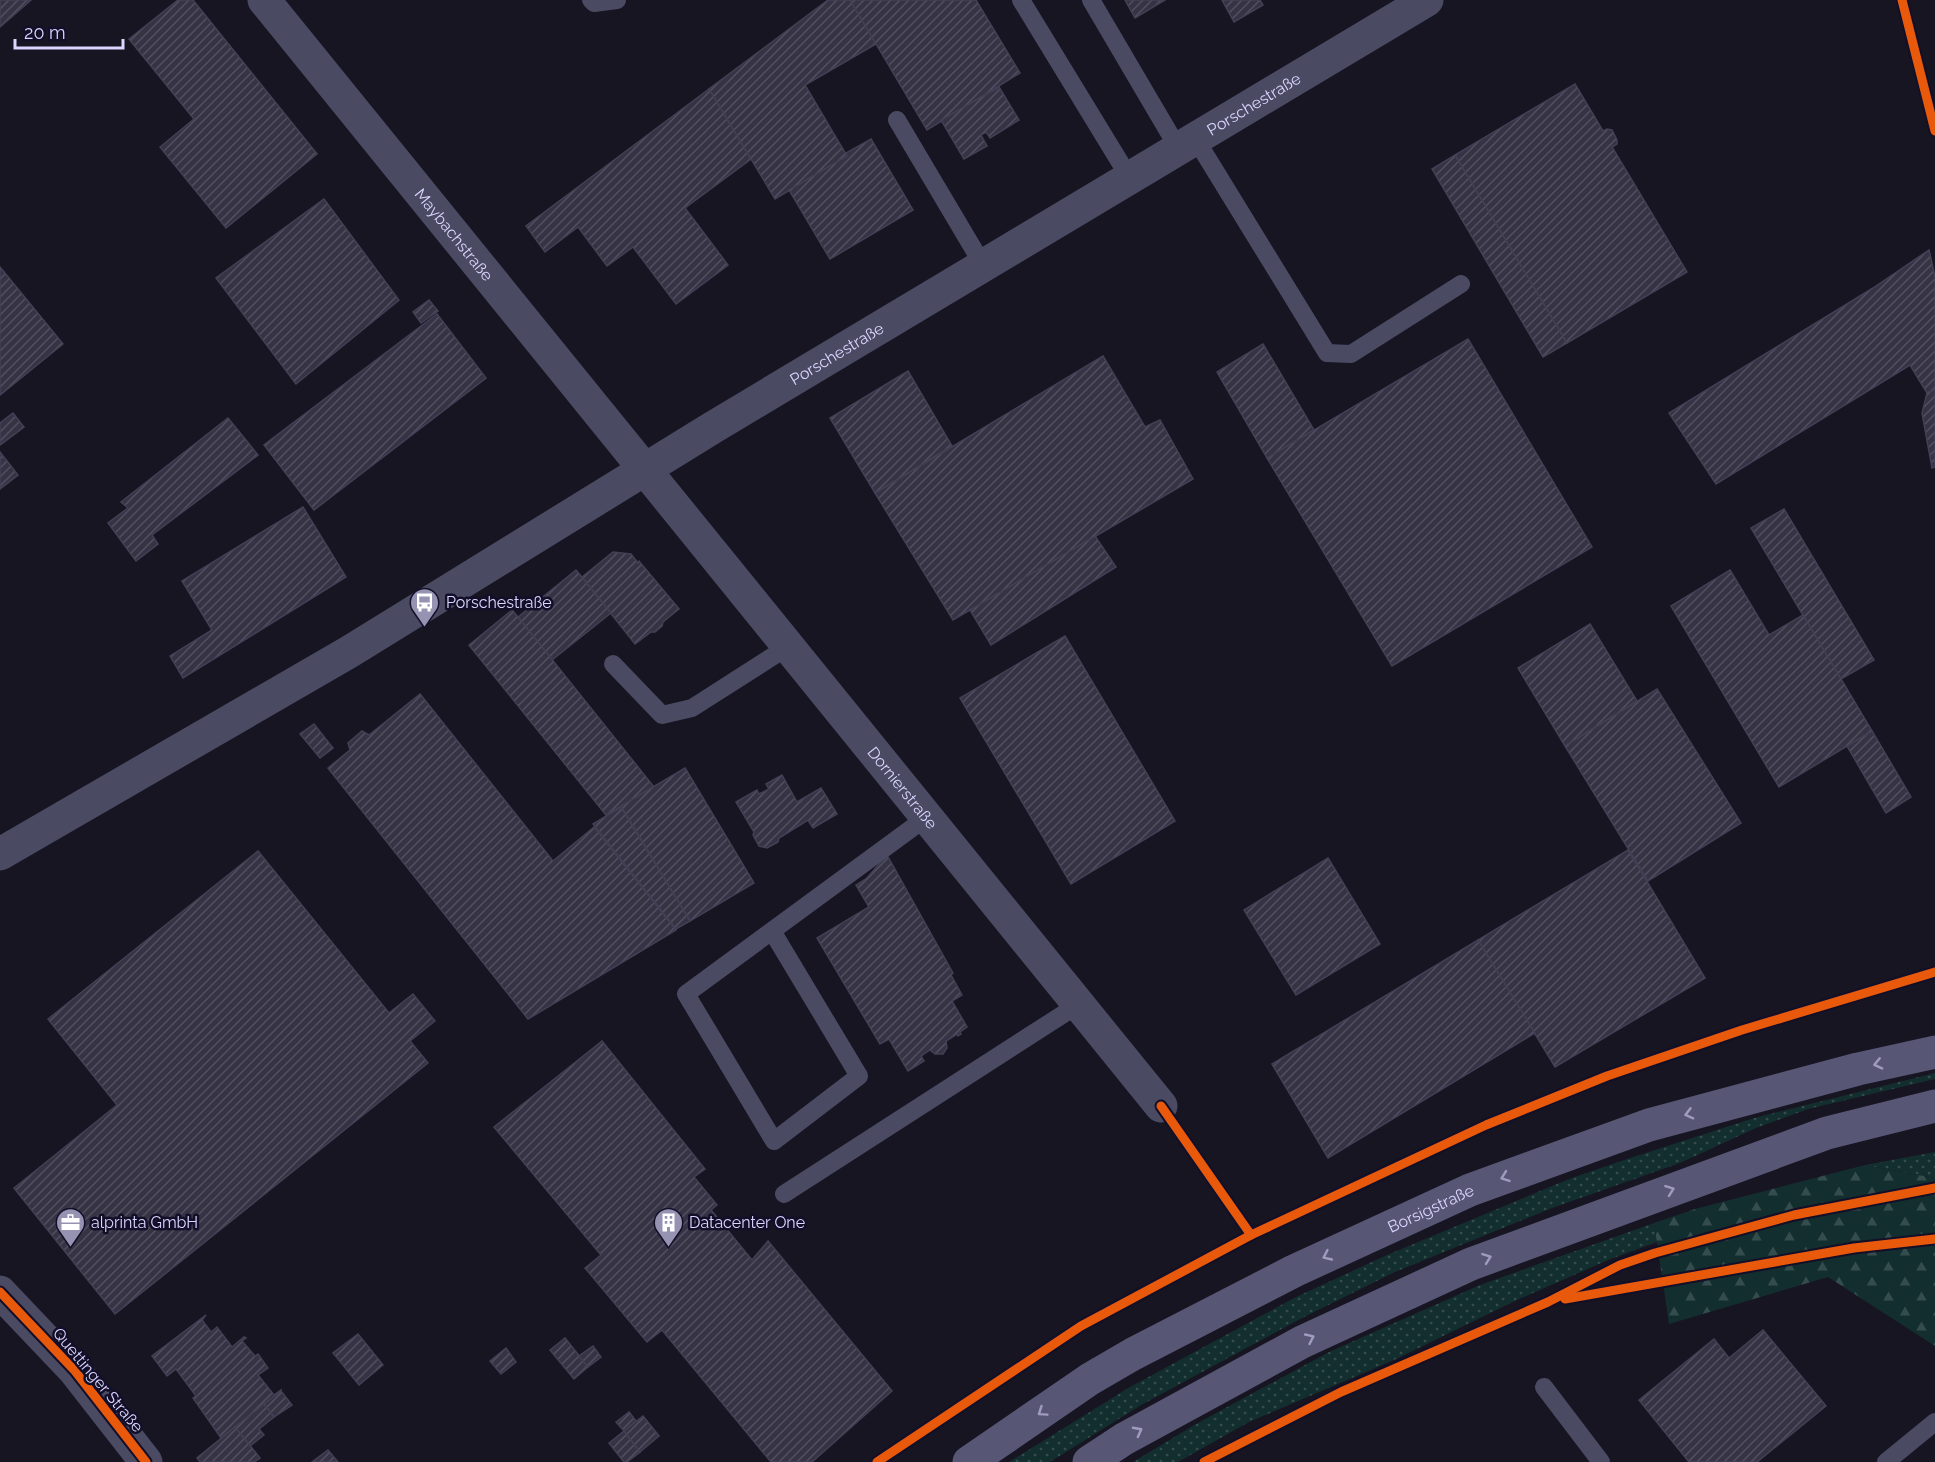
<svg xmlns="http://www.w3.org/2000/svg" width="1935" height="1462" viewBox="0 0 1935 1462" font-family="Raleway,sans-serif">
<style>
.grass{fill:url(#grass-dots)}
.forest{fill:url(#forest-firs)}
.building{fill:url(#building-hatch);stroke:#434056;stroke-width:1.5}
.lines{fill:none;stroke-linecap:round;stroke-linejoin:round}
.service{stroke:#4b4a63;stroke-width:18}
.minor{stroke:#4b4a63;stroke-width:33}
.tertiary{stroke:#4b4a63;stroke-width:33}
.secondary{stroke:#585675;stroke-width:33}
.cycleway-casing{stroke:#130f28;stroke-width:13}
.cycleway{stroke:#e8590c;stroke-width:9}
.oneway{stroke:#a09cc1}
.labels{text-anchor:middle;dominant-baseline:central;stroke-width:5;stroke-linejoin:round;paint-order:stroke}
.street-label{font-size:16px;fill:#dad6ff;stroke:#130f28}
.poi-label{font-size:16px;fill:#dad6ff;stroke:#130f28;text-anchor:start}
</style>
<defs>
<pattern id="grass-dots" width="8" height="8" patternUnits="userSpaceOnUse" patternTransform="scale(1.5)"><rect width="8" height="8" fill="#132e2e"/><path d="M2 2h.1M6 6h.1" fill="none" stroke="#354c4d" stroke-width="1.8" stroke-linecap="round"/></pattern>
<pattern id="forest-firs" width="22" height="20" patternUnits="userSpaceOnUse" patternTransform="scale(1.5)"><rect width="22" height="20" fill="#132e2e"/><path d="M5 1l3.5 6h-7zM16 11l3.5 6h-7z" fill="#354c4d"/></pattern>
<pattern id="building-hatch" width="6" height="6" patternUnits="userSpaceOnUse" patternTransform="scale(1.5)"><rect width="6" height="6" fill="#353344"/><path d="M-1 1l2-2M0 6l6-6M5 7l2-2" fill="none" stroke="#525060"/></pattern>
</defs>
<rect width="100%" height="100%" fill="#171522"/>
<!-- grass -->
<g class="grass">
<path d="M1935,1073V1079L1808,1109L1756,1128L1680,1163L1552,1208L1395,1272L1304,1317L1141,1405L1050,1462H1009L1130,1387L1296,1297L1387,1255L1569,1179L1624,1160L1754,1118Z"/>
<path d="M1935,1152V1178L1865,1165Z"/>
<path d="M1654,1223L1657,1242L1608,1260L1517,1300L1394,1360L1249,1422L1178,1462H1133L1196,1424L1329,1352L1480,1285Z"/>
</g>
<!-- forest -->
<path class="forest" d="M1865,1165L1935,1178V1346L1828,1277L1669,1324L1654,1223L1695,1209Z"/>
<!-- building -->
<g class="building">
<path d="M0,0H31L0,27Z"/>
<path d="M178,0H193L317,154L226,228L160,147L194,119L129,39Z"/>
<path d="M828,0H850L876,44L805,85L847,156L775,199L709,89Z"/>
<path d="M850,0H976L1020,73L927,130Z"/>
<path d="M1125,0H1165L1135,18Z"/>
<path d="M1222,0H1260L1263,5L1234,22Z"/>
<path d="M1575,84L1603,131L1607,129L1612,130L1617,140V144L1612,147L1687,272L1567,343L1455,155Z"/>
<path d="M999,87L1019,120L990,138L986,132L981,135L987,146L964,159L941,120Z"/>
<path d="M709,89L751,159L685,208L728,265L676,304L633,247L607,266L578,227L545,252L526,226Z"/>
<path d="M871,139L913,210L830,259L789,190L847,156L846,153Z"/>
<path d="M1455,155L1567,343L1543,357L1432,169Z"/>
<path d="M324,199L399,300L296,384L216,278Z"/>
<path d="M1929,250L1935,277V389L1927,393L1910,365L1716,484L1669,413L1873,288Z"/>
<path d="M0,267L63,344L0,395Z"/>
<path d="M429,300L438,311L421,323L413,312Z"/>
<path d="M437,314L486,378L314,510L264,445Z"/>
<path d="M1468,339L1592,547L1392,666L1267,458Z"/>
<path d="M1263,344L1314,430L1267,458L1217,372Z"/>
<path d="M1103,356L1145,427L1160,420L1193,479L953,620L875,493Z"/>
<path d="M908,371L952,446L875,493L830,418Z"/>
<path d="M1935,389V467L1932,468L1922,413L1927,393Z"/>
<path d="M13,413L24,427L0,445V423Z"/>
<path d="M228,418L258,455L152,535L158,544L136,561L108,523L128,508L121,502Z"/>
<path d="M0,452L18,475L0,489Z"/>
<path d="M303,507L346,577L183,678L170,656L212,630L182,581Z"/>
<path d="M1784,509L1874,660L1841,679L1751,528Z"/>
<path d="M1095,536L1116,567L991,645L970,610Z"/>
<path d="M613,552L631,554L638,563L639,561L679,609L663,622L662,626L655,632H651L635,644L582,577Z"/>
<path d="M576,570L611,613L552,660L518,617Z"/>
<path d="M1730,570L1769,635L1803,615L1872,731L1779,787L1671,606Z"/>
<path d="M512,610L518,617L654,787L606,815L469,645Z"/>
<path d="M1590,624L1637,701L1565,746L1518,668Z"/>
<path d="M1065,636L1175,821L1071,884L960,698Z"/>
<path d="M1657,689L1741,823L1648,881L1565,746Z"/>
<path d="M420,694L553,861L594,827L676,930L528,1019L328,768L350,750L348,743L362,731L369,735Z"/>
<path d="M314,724L333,748L320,758L300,734Z"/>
<path d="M1872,731L1911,797L1886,813L1847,746Z"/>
<path d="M685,768L754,883L690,921L621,806Z"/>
<path d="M782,775L797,802L821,788L837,814L813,828L808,820L779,838L778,842L767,848L759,846L753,835L754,832L736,802L757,790L759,794L769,789L766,784Z"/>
<path d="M621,807L690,921L676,929L593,824Z"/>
<path d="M1628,850L1705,978L1555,1067L1478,940Z"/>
<path d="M258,851L389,1013L413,994L435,1021L410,1041L428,1063L115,1314L14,1188L117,1105L48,1019Z"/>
<path d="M887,855L953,973L951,975L962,995L952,1001L967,1027L960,1032L961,1034L958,1036L957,1034L946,1041L947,1048L943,1054H935L930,1050L921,1056L924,1061L908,1071L889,1039L880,1044L817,938L869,907L856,885L866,879Z"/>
<path d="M1328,858L1380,944L1296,995L1244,910Z"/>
<path d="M1478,940L1535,1033L1328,1158L1272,1064Z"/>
<path d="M602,1041L705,1169L694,1177L717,1205L711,1210L752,1260L768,1241L892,1391L812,1462H771L662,1330L647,1342L585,1268L601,1255L494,1127Z"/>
<path d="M206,1315L202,1320L211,1332L217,1327L232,1347L244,1337L246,1338L242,1341L255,1356L258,1354L268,1368L258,1375L274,1395L281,1390V1391L221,1438L193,1398L196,1396L176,1369L167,1376L152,1356Z"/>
<path d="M1763,1330L1826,1406L1757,1462H1689L1639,1400L1714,1339L1729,1358Z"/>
<path d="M358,1334L383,1365L359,1385L333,1353Z"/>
<path d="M565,1338L588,1367L574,1379L550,1350Z"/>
<path d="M593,1346L601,1357L588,1367L579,1356Z"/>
<path d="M506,1348L516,1362L501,1374L490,1361Z"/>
<path d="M281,1391L292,1405L274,1417L264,1404Z"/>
<path d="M264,1404L274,1417L259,1429L264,1435L250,1446L235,1427Z"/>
<path d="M629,1412L636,1421L624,1431L616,1422Z"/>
<path d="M643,1416L659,1436L640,1452L624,1431Z"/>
<path d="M235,1427L260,1458L254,1462H200L197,1458Z"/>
<path d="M624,1431L640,1452L627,1462H624L609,1443Z"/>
<path d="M328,1450L338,1462H312Z"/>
</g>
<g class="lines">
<!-- service -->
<g class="service">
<path d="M591,0L594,3L617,0"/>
<path d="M1021,0L1129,177"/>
<path d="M1091,0L1178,148"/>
<path d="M897,120L983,265"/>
<path d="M1195,138L1327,353L1351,354L1461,284"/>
<path d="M613,664L662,715L692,708L789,646"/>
<path d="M772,931L859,1076L774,1141L686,994L927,817"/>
<path d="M784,1194L1079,1004"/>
<path d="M1544,1387L1601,1462"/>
<path d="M1886,1462L1935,1422"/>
</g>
<!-- minor -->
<g class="minor">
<path id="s1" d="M264,0L1161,1106"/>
<path id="s2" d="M0,854L349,652L712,428L1427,0"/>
</g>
<!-- tertiary -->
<path class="tertiary" d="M0,1292L75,1371L146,1462"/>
<!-- secondary -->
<g class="secondary">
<path id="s3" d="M969,1462L1090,1379L1133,1354L1294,1271L1470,1190L1649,1125L1858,1069L1935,1052"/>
<path d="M1089,1462L1124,1439L1302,1342L1471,1264L1827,1133L1935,1106"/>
</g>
<defs>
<g id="cycleway">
<path d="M1902,0L1935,131"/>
<path d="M1161,1106L1251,1235"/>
<path d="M0,1292L75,1371L146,1462"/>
<path d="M1565,1299L1854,1248L1935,1239"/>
<path d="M877,1462L1081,1326L1251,1235L1486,1125L1607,1076L1742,1030L1935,972"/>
<path d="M1204,1462L1341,1392L1548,1302L1620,1265L1655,1253L1794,1215L1935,1188"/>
</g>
</defs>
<!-- cycleway casing -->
<use href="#cycleway" class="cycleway-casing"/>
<!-- cycleway -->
<use href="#cycleway" class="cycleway"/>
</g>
<!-- one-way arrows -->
<defs><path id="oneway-chevron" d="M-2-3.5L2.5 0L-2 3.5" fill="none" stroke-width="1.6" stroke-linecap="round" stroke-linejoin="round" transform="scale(1.5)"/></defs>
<g class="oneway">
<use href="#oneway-chevron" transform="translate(1878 1064) rotate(167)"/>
<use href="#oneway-chevron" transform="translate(1689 1114) rotate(165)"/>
<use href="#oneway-chevron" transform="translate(1505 1177) rotate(160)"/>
<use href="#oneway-chevron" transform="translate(1670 1190) rotate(-20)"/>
<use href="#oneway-chevron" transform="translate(1327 1256) rotate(155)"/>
<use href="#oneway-chevron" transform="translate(1487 1258) rotate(-20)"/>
<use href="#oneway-chevron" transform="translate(1310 1338) rotate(-25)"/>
<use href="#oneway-chevron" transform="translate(1042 1412) rotate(146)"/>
<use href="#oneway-chevron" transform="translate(1138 1431) rotate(-28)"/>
</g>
<!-- icons -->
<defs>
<symbol id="bus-pin" viewBox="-11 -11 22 30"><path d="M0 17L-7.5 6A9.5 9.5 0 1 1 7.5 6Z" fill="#9692b2" stroke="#130f28"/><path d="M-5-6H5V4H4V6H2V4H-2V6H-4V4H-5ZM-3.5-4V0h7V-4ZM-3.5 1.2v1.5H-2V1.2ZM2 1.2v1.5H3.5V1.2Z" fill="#fff"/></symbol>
<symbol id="office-pin" viewBox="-11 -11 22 30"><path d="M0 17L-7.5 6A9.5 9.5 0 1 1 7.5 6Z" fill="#9692b2" stroke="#130f28"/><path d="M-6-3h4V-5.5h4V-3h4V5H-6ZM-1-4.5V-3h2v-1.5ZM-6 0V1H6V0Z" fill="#fff"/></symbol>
<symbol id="building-pin" viewBox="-11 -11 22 30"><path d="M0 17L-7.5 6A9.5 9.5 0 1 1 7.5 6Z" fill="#9692b2" stroke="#130f28"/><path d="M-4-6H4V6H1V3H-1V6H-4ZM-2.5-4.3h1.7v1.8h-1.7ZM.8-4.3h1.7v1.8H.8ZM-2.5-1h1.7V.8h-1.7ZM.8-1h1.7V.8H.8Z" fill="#fff"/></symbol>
</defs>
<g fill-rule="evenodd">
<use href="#bus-pin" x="408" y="586" width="33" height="45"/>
<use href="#office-pin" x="54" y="1206" width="33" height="45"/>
<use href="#building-pin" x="652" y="1206" width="33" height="45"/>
</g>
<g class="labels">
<!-- street labels -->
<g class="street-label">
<text stroke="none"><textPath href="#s2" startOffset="1461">Porschestraße</textPath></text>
<text stroke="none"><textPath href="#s1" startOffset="302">Maybachstraße</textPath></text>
<text stroke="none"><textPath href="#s2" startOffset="975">Porschestraße</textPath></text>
<text stroke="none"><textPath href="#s1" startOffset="1014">Dornierstraße</textPath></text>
<text stroke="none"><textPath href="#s3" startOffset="528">Borsigstraße</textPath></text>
<text transform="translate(98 1380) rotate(50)">Quettinger Straße</text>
</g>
<!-- poi labels -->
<g class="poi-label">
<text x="446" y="602">Porschestraße</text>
<text x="91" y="1222">alprinta GmbH</text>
<text x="689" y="1222">Datacenter One</text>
</g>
</g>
<!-- scale -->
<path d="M15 39v9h108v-9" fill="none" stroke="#dad6ff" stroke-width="3"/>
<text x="24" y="39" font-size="18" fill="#dad6ff" stroke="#130f28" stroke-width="4.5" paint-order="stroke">20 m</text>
</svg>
